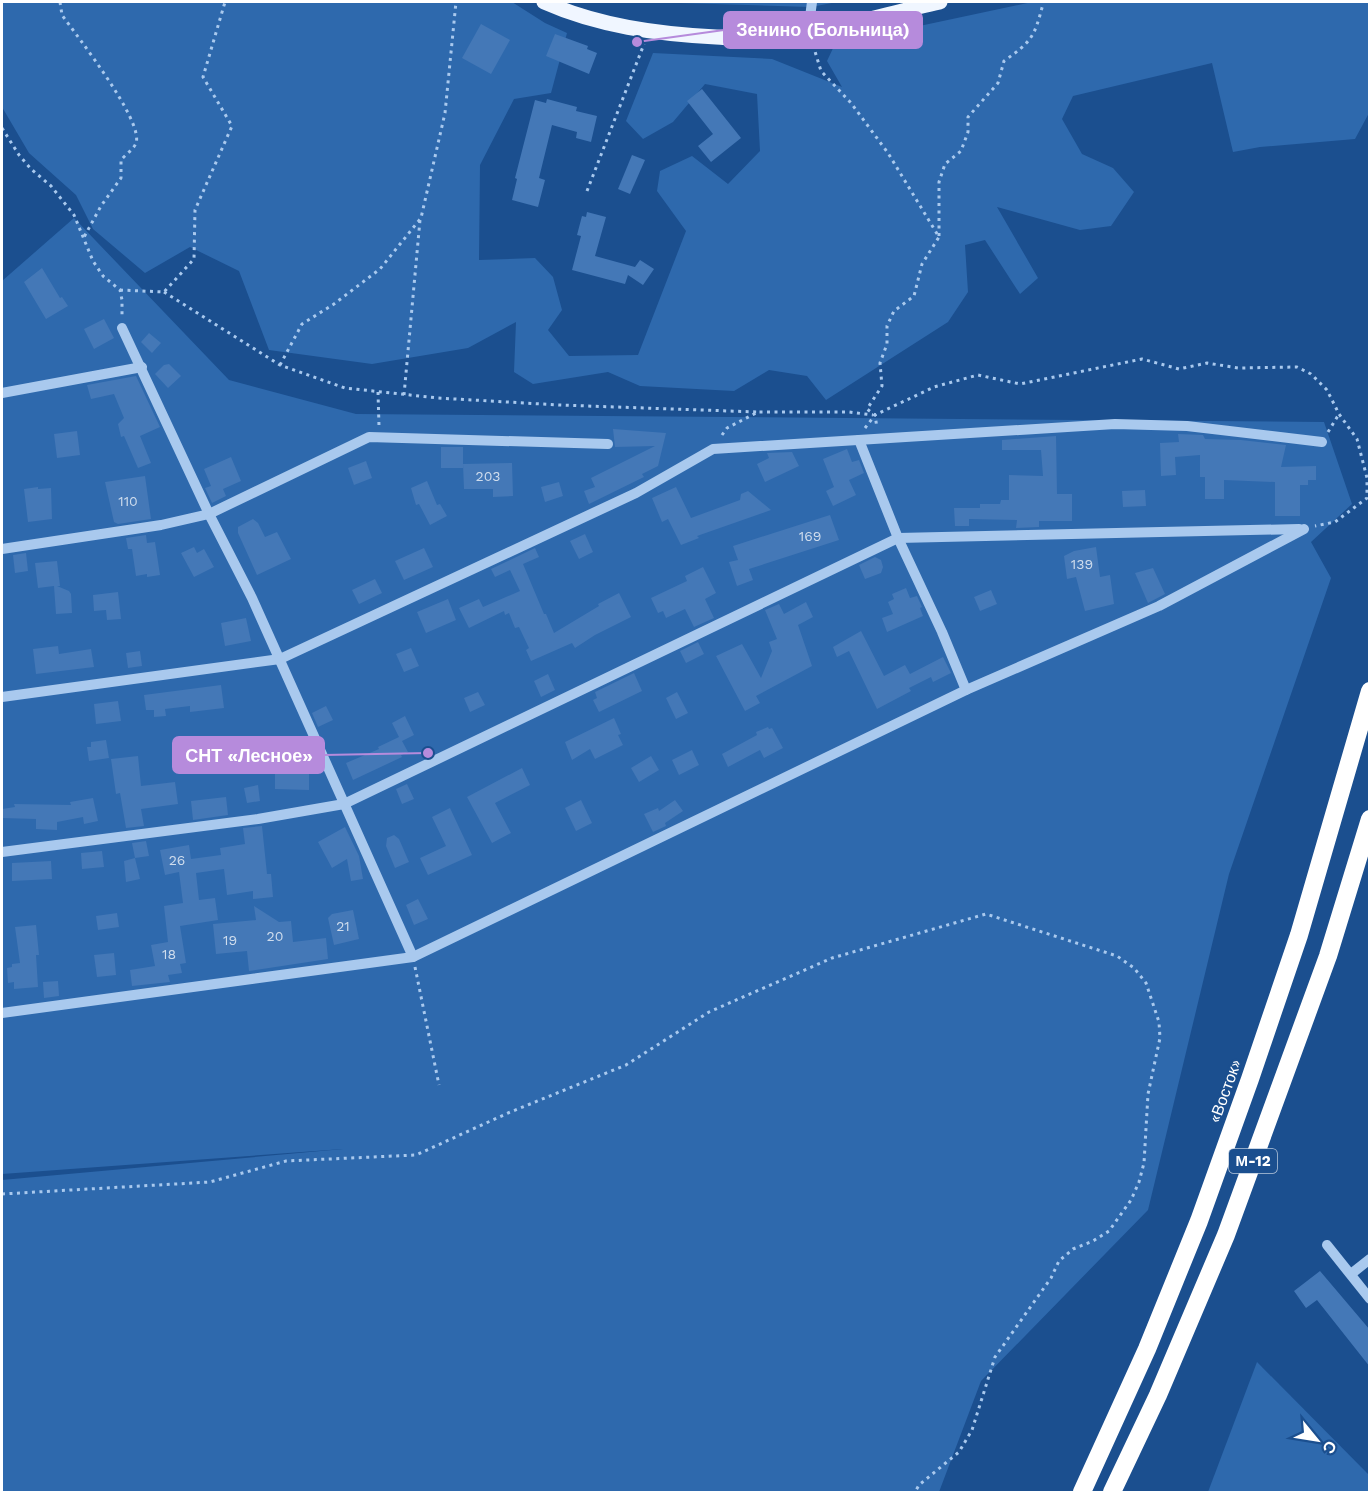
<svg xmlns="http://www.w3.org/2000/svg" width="1371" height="1494" viewBox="0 0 1371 1494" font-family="'Work Sans',sans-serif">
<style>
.green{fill:#2e69ad}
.building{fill:#4478b7}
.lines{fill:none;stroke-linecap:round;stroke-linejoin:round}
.path{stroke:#a9c9ee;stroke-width:3;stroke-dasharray:3 4.5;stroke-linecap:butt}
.minor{stroke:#a9c9ee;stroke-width:10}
.major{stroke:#f0f6ff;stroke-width:15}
.highway{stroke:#fff;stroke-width:18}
.labels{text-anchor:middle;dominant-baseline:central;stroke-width:5;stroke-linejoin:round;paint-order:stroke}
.number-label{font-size:14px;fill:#d0dded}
.shield{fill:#1b4f8f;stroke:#bbcadd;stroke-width:1.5}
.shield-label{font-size:15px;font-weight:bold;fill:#fff}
.street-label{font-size:16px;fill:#fff;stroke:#1b4f8f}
.leader{fill:none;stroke:#b68bdc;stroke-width:2}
.callout-dot{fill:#b68bdc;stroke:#1b4f8f;stroke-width:2}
.callout{fill:#b68bdc;stroke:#b68bdc;stroke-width:2}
.callout-label{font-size:18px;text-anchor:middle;font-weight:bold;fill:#fff}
</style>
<rect width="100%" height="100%" fill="#1b4f8f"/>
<!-- green -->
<g class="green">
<path d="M2,2H512L545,23L567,33L551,93L514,99L480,165L479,260L535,258L553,277L562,310L548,330L569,356L638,355L686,231L657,191L660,171L692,156L728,184L760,151L757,94L705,84L673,122L643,139L626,121L653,53L772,59L842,87L827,61L835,44L1032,2H1369V113L1355,139L1260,147L1233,152L1212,63L1073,96L1062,119L1082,154L1113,168L1134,192L1111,226L1080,230L997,207L1038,278L1020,294L985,240L965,245L968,292L948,322L826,400L807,376L769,370L734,391L640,386L608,372L533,384L514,372L516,322L468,348L372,364L269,350L239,271L190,247L145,273L93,229L76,195L29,153L2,107Z"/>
<path d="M646,2H837L811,7Z"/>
<path d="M74,218L229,380L356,414L1324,422L1352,504L1311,542L1331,578L1229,874L1148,1210L981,1381L939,1492H2V1180L343,1149L2,1174V281Z"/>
<path d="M1257,1362L1369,1475V1492H1208Z"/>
</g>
<!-- building -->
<g class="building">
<path d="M481,24L510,40L491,74L462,58Z"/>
<path d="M555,34L588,46L587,49L597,53L589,74L546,56Z"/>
<path d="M702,89L741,138L711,162L698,146L713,134L687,101Z"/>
<path d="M547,99L577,107L576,111L597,116L591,142L576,138L577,132L552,125L539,178L545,180L538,207L512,200L517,179L515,178L535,100L546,103Z"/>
<path d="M632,155L645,160L630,194L618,189Z"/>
<path d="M587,212L606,217L595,256L635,267L640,260L654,269L643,285L628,275L625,284L572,270L581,236L577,235L582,216L586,217Z"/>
<path d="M42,268L60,298L62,297L68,306L46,319L24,282Z"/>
<path d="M104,319L114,338L94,349L84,329Z"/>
<path d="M149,333L161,343L152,353L141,342Z"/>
<path d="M169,364L181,376L168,388L155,374L164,365Z"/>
<path d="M136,376L160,427L140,436L151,463L138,468L124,436L121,437L118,424L124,418L114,394L91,399L87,385Z"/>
<path d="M613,429L666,433L658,466L642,474L644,477L589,504L584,491L595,487L591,478L655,446L615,447Z"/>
<path d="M77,431L80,455L57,458L54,434Z"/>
<path d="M1178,434L1203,435L1205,439L1241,440L1286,445L1281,467L1316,466V480H1308V485H1300V516H1275V482L1224,480V499H1205V477H1200V455L1175,457L1176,475L1161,476L1160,443L1179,442Z"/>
<path d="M1056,436L1057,494H1072V521H1039V527L1016,528L1017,520L969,519V526H955L954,508H980V504H1000L1001,500H1009V475L1043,476L1041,450H1002V440Z"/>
<rect x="441" y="447" width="22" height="21"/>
<path d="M847,449L852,462L859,460L864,473L849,480L856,495L833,506L826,491L834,487L823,459Z"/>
<path d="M792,452L799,466L765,482L757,464L769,458L767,453Z"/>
<path d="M231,457L241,481L223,489L226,496L212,503L205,488L211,486L204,469Z"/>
<path d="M366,461L372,478L354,485L348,468Z"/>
<path d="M512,463L513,496L493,497V489H464L463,464Z"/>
<path d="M145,476L151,519L118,524L114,522L105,482Z"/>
<path d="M427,481L437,505L440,504L447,516L430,525L419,504L416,505L411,488Z"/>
<path d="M559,482L563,496L545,502L541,487Z"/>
<path d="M38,487V489L51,488L52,519L28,522L24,489Z"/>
<path d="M676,487L691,518L740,500L741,494L748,491L771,510L697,536L699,538L681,545L668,519L662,522L652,498Z"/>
<path d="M1145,490L1146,506L1123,507L1122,491Z"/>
<path d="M830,515L839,540L749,569L753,580L737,586L729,562L738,560L733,546Z"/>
<path d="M253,519L258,523L265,537L277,532L291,559L257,575L238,533V527Z"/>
<path d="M585,534L593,552L579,559L570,541Z"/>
<path d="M146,535L147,543L155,542L160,575L147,577V574L136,576L132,549H128L126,538Z"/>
<path d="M194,547L197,553L204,549L214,567L194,577L181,553Z"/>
<path d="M1096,547L1100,577L1110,575L1114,604L1085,611L1076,577L1067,579L1064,556L1074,551Z"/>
<path d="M424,548L433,567L404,580L395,561Z"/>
<path d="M535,548L539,557L523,564L544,614H546L554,633L599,606L598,604L619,593L631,617L595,635L575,648L572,643L531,661L526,650L529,648L519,627L515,628L509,613L505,615L504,611L469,628L459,608L479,599L483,607L520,591L510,570L495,577L491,569Z"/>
<path d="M26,553L28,571L15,573L13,555Z"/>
<path d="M875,557L881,560L883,567L881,573L865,579L859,565Z"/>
<path d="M57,561L60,586H57L69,591L71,594L72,613L56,614L54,586L38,588L35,563Z"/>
<path d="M703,567L716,593L705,599L714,618L694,627L685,609L666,618L663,611L658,613L651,598L687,581L685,576Z"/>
<path d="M1153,568L1165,594L1148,603L1135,573Z"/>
<path d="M375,579L382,593L359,604L352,590Z"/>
<path d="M906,588L910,598L917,596L922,607L920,608L923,616L887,632L882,618L893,614L888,602L894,599L892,594Z"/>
<path d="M991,590L997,604L980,611L974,597Z"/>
<path d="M118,592L121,619L107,620L106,610L94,611L93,595Z"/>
<path d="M448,599L456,620L426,633L417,612Z"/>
<path d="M806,602L813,617L798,625L812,666L756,696L760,703L745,711L716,656L742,644L761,678L772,651L769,642L777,639L765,610L779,604L784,614Z"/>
<path d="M246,618L251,641L225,646L221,623Z"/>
<path d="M861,631L884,676L905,665L910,674L943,657L951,673L933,682L931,677L909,688L911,691L877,709L849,651L837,657L833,647Z"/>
<path d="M698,642L704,654L686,663L680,651Z"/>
<path d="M58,646L59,654L91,649L94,667L36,674L33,649Z"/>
<path d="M411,648L419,666L404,672L396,654Z"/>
<path d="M140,651L142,666L128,668L126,653Z"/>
<path d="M634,673L642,691L599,712L593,700L597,698L595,692Z"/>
<path d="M548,674L555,690L541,697L534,681Z"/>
<path d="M221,685L224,708L190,712V706L165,709L166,716L154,717V710H146L144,695Z"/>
<path d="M478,692L485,705L470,712L464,698Z"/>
<path d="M677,692L688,713L676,719L666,698Z"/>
<path d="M118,701L121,721L96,724L94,704Z"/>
<path d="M326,706L333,720L318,727L312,713Z"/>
<path d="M405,716L414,735L402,741L408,752L401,755L402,757L353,780L346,763L379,749L378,747L399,737L392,723Z"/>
<path d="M614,718L621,734L618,735L623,745L595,759L590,749L572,760L565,742Z"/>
<path d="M768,727L769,729L772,728L783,748L764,758L760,750L728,767L722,754L757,735L756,732Z"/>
<path d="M106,740L109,758L89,761L87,747H91V742Z"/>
<path d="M692,750L699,765L679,775L672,760Z"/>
<path d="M138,756L141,786L175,782L178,804L141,809L144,826L126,828L120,793L116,794L111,759Z"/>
<path d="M651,756L659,770L639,782L631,768Z"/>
<path d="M280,759L309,760V790L275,789V766H280Z"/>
<path d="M522,768L530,785L495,803L511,833L492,843L467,797Z"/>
<path d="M407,784L414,799L402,804L396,789Z"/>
<path d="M258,785L260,801L247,803L244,788Z"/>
<path d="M226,797L228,815L193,820L191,801Z"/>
<path d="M93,798L98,821L84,824L83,817L57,822V830L36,829V819L2,818V809L15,807L14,804L71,805L70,802Z"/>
<path d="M581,800L592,823L576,831L565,808Z"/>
<path d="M675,800L683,811L665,823L666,826L653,832L644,814L658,808L659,811Z"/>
<path d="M450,808L472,855L428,875L420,858L446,846L432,817Z"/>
<path d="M262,826L267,874H271L273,897L253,899V891L227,895L224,869L196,873L199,900L215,898L218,920L180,926L186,963L180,964L182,973L168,975L170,982L132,986L130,970L155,966L151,945L168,942L164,906L183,903L179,872L165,875L160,850L189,845L191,859L221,855L220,848L245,844L243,828Z"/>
<path d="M345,827L359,856L363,879L351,881L347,859L332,868L318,842Z"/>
<path d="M394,835L399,839L409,862L395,868L386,846L387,838Z"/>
<path d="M146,841L149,856L135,858L132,843Z"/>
<path d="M102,851L104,867L82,869L81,853Z"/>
<path d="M135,858L140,879L126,882L124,861Z"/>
<path d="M51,861L52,879L12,881V863Z"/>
<path d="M418,899L428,919L414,925L406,905Z"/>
<path d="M254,906L279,922L291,921L293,942L326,938L328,959L249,971L247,951L216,954L213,924L256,920Z"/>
<path d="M353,910L359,939L334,945L328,918L332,914Z"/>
<path d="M117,913L119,927L98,930L96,916Z"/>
<path d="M36,925L39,955H36L38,987L14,989V982L8,983L7,968L12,967V964L20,963L15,927Z"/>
<path d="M114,953L116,975L97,977L94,955Z"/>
<path d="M58,981L59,996L44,998L43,982Z"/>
<path d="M1320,1271L1370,1330V1367L1317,1300L1306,1308L1294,1291Z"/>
</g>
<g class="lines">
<!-- path -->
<g class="path">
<path d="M60,2L62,15C76,35 144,121 136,143C134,149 125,155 121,160V178L101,206L83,239"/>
<path d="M813,45L821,71L851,103L888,153L939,237L922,264L914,296L894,311L887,326V344L880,363L882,386L867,409L875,415L877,428"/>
<path d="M2,128L19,155L31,169L51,186L74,215L93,261L103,276L120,290L122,300V318"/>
<path d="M587,191L644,44"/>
<path d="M939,236V182L945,164L961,151L968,132V117L998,83L1004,61C1032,41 1034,38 1043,4"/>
<path d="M120,290L164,292L194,259L195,210L232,126L203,77L225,2"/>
<path d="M164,292L280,365L345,388L438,398L559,405L758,412"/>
<path d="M280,365L302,324L334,304L380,269L421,218L445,113L456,2"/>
<path d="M378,392L379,426"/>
<path d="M404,395L420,220"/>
<path d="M865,428L875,415L934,387L978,375L1020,384L1142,359L1179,369L1207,363L1238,368L1297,367L1311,374L1327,390L1339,414L1357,439L1367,478V498L1335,522L1315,526"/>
<path d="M1328,432L1339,414"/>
<path d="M722,435L727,428L758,412H849L873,415"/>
<path d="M415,967L439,1085"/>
<path d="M2,1194L210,1182L286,1161L416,1155L508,1113L626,1065L709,1012L832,958L986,914L1117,956L1134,968L1146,983L1159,1022L1160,1038L1148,1094L1144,1163L1139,1182L1131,1200L1109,1231L1093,1241L1073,1249L1059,1261L1051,1278L995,1357L972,1430L959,1452L919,1485L915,1492"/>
</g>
<!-- minor -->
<g class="minor">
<path d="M808,32L812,2"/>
<path d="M122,328L209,514L252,598L413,957"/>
<path d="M2,393L142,367"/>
<path d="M859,440L898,538L942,632L966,690"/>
<path d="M2,549L161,525L209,514L369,437L608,444"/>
<path d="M2,697L280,659L636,493L713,449L1115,424L1187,426L1322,442"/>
<path d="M2,852L258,819L344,804L898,538L1299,529"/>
<path d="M2,1013L413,957L966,690L1159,606L1304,529"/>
<path d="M1327,1245L1370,1299"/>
<path d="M1351,1274L1370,1259"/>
</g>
<!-- major -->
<path class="major" d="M544,2C598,26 657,34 716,37C734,38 753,40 771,38C827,33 885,14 940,2"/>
<!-- highway -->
<g class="highway">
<path d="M1082,1492L1147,1349L1199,1221L1250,1079L1299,935L1370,691"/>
<path d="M1112,1492L1158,1395L1226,1235L1328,956L1370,819"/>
</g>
</g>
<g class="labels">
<!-- number labels -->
<g class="number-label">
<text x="488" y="476">203</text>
<text x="128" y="501">110</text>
<text x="810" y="536">169</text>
<text x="1082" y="564">139</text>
<text x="177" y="860">26</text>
<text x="343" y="926">21</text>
<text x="275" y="936">20</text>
<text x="230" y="940">19</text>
<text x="169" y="954">18</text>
</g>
<!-- shield labels -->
<rect class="shield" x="1229" y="1149" width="48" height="24" rx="4.5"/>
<g class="shield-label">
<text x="1253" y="1161">М-12</text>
</g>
<!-- street labels -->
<g class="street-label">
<text transform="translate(1225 1091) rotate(-70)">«Восток»</text>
</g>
</g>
<!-- callouts -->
<path class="leader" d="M637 42L724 30M428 753L324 755"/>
<g class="callout-dot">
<circle cx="637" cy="42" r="6"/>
<circle cx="428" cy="753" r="6"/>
</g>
<g class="callout">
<rect x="724" y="12" width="198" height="36" rx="6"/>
<rect x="173" y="737" width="151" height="36" rx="6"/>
</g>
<g class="callout-label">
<text x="823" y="36">Зенино (Больница)</text>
<text x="249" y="762">СНТ «Лесное»</text>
</g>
<!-- border -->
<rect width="1371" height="1494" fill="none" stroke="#ffffff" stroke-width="6"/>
<!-- north arrow -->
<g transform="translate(1317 1440) rotate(120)" stroke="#1b4f8f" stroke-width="4.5" paint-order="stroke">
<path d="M0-4.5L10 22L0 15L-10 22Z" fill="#ffffff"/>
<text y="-9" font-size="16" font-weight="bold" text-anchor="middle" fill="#ffffff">С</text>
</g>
</svg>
